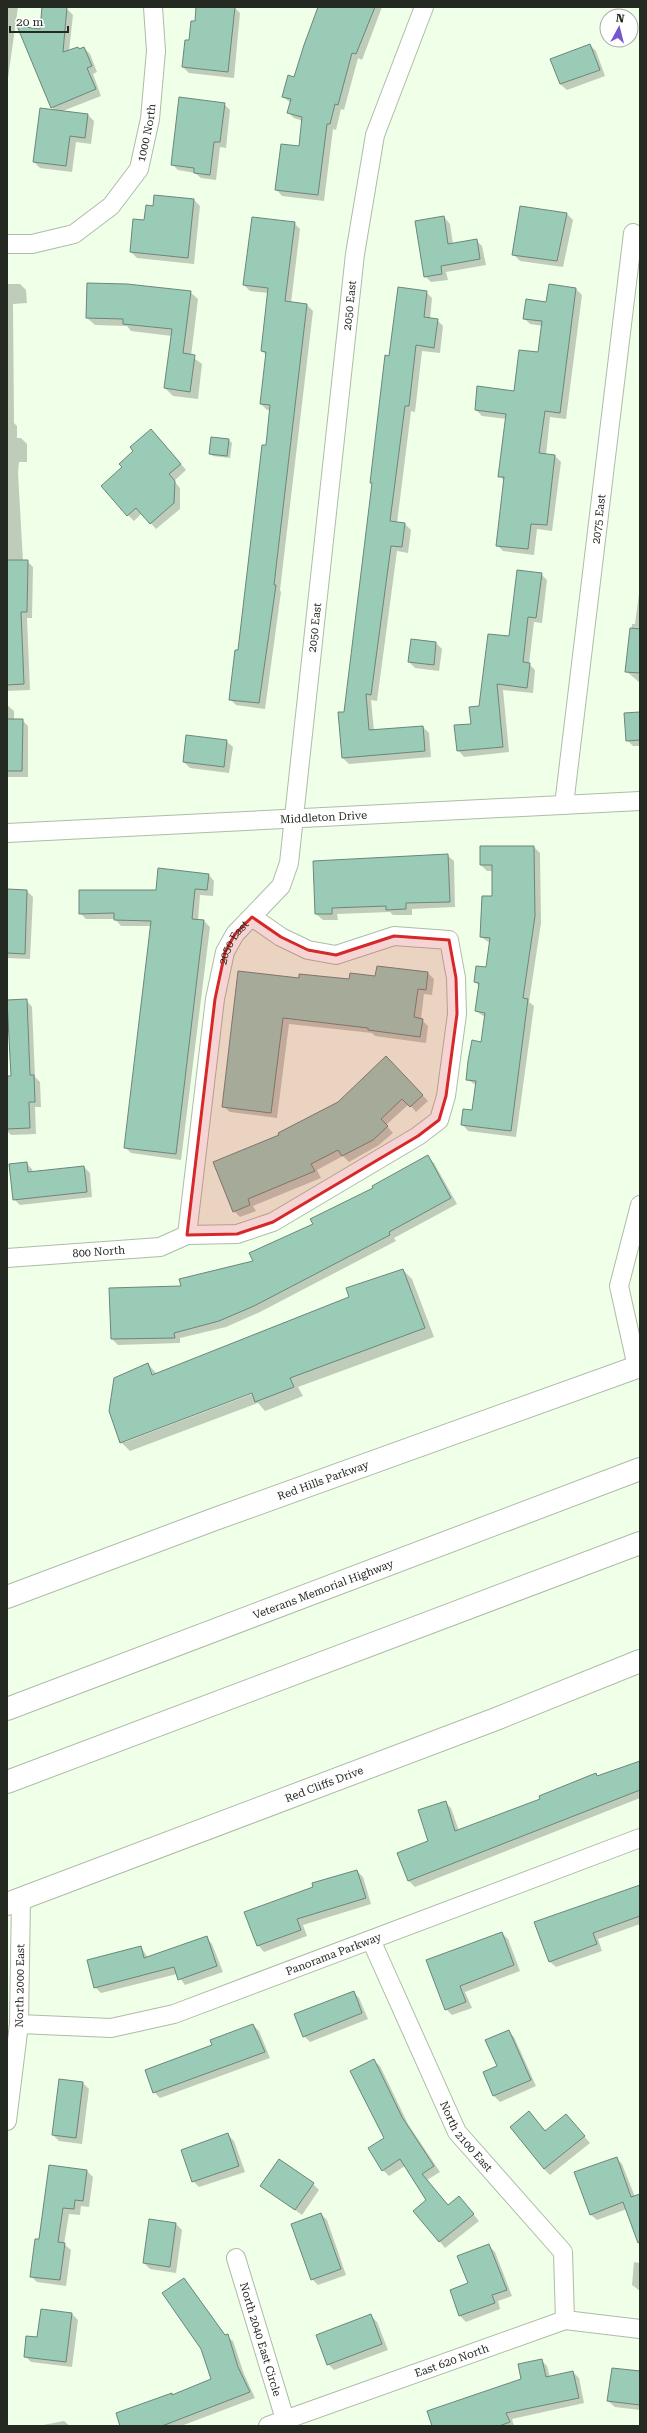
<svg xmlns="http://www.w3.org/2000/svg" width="647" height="2433" viewBox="0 0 647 2433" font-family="'Roboto Serif',serif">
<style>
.shadow{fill:#0003;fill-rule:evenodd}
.building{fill:#99cbb6;stroke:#6d867b}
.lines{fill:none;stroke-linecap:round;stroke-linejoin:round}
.minor-casing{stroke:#aebca7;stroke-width:20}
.secondary-casing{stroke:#aebca7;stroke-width:24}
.primary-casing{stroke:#aebca7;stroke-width:24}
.motorway-casing{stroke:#aebca7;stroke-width:24}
.minor{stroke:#fff;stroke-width:18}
.secondary{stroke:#fff;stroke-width:22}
.primary{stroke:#fff;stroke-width:22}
.motorway{stroke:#fff;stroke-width:22}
.marked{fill:#d62828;fill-opacity:0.2;stroke:#d62828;stroke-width:3;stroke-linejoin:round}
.labels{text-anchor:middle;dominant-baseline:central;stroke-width:3;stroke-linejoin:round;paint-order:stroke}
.street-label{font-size:11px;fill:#242a22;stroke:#fff}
</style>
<rect width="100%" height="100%" fill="#efffe8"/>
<!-- shadow -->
<g class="shadow">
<path d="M7,7H18L7,85Z"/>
<path d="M43,7L67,9L73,15L69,51L84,48L90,54L97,72L93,74L101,96L60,112L88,115L94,121L91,144L76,142L72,172L40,168L34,162L56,112L52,107L41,30Z"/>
<path d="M197,7H234L240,13L234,78L189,73L183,67L196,22Z"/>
<path d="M320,7H382L362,60L358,58L344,110L341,109L336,130L333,129L324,201L282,196L276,189L300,148L303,121L294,118L288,112L291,103L283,97L295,78Z"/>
<path d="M590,45L596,51L605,76L567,90L560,84Z"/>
<path d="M224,104L230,110L226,148L220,147L216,180L201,178L195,173L178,170L172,164Z"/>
<path d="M155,196L194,200L200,206L194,264L137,258L131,252L154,207Z"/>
<path d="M567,214L573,220L563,267L520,261L514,255Z"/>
<path d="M444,217L450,224L453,244L476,240L482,246L486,265L446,272L448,280L431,282L425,276Z"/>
<path d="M294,223L300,229L291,303L307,305L313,311L280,590L281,592L265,709L236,705L230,699L239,651L271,410H267L261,404L266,355L262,351L269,293L250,291L244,285Z"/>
<path d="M7,284H20L26,290L27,303L13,304L14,423L17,426V438H21L27,444V462H19L18,473L23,561H27L33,567L32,618H27L30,690L7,691Z"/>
<path d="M576,289L582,295L566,419L550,417L546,455L555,456L561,462L552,531L537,529L534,555L503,551L497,545L504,481L500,476L507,419L482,416L476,410L515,392L539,353L543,326L530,324L524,318L547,303Z"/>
<path d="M190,292L198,299L191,356L202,364L198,399L173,396L165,388L172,336L131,331L127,326L95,325L87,318Z"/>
<path d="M426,292L432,298L430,319L437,320L443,326L440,353L422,351L415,412L411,411L397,523L405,524L411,530L408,553L397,551L377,701L371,700L374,731L423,727L429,733L431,757L349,764L343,758L345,713L373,484L371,483L390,357Z"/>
<path d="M157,436L186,470L174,481L180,488V509L156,529L142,513L134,521L128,515Z"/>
<path d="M229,440L232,443L230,458L213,456L210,453Z"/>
<path d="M541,574L547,580L542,623L534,622L529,664L535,670L533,693L503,690L509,752L464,757L458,750L472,725L510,637Z"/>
<path d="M640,586V683L626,671L632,624H635Z"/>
<path d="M412,640L436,643L442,649L439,671L415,668L409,662Z"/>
<path d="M7,705L14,711V720H22L28,726V777H7Z"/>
<path d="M640,713V746H633L627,740Z"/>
<path d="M226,741L233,747L229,773L190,768L184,762Z"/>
<path d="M481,847H534L540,853L541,923L529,1002L534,1006L516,1137L468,1131L462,1124L473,1111L477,1086L467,1079L482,1043L486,1018L476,1011L479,986L475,982L487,969L490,943L481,937L493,897V871H487L481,865Z"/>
<path d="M447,855L454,861L455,907L412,909V915H393L390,912L337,914L338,920H323L316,914L314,862Z"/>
<path d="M208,874L214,881L213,896L200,895L198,920L204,921L210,927L181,1160L131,1153L125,1147L151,926H121L115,919H86L80,913Z"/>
<path d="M7,890L27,891L33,897L30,959L7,958Z"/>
<path d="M428,973L434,979L432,995L424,994L421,1019L428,1026L426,1043L375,1036L372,1033L289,1024L277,1118L230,1112L223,1106L299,979L350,980Z"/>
<path d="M26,1000L32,1007L35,1077L40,1082L41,1107H35L36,1134L11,1135L7,1131V1077H12L10,1032H7V1001Z"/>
<path d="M392,1063L428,1101L416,1112L409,1104L386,1125L393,1133L379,1145L349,1162L343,1156L317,1170L321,1178L253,1206L256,1211L240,1217L234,1211L281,1136L338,1102Z"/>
<path d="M428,1157L434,1163L457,1204L394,1238L396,1241L260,1312L226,1327L180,1338V1343L118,1345L112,1339L182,1287L254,1261Z"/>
<path d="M26,1163L32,1169L33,1173L84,1167L90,1173L92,1197L20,1205L14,1199Z"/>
<path d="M403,1270L412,1279L434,1337L298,1387L303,1396L265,1411L258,1403L130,1451L121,1442L148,1364L157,1374L350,1298ZM256,1390L257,1392L125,1442V1440Z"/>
<path d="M640,1762V1798L415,1887L409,1881L398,1853L429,1842L445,1802L451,1808L459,1831Z"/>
<path d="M357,1871L363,1877L371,1904L303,1925L307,1936L264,1952L258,1945Z"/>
<path d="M640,1886V1924L598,1939L602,1951L556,1967L549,1961Z"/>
<path d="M502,1933L508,1939L520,1971L465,1992L472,2008L452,2015L446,2009L428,1961Z"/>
<path d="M206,1937L212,1944L223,1972L185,1985L177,1974L101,1993L95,1987L141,1947L148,1958Z"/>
<path d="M353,1992L359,1998L368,2019L310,2042L304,2036Z"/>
<path d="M253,2025L259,2031L270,2058L160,2098L154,2092L213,2045Z"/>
<path d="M508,2031L514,2037L536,2086L500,2102L494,2096L484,2073L498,2067Z"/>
<path d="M373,2060L380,2066L408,2124L440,2172L427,2180L449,2206L465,2204L479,2221L445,2248L415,2211L428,2201L405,2166L389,2176L383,2170L385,2138Z"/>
<path d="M83,2083L89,2089L82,2144L59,2141L53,2135Z"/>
<path d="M529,2113L546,2131L566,2115L590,2143L550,2175L544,2169Z"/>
<path d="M228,2135L234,2141L245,2172L199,2187L193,2181Z"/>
<path d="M616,2158L622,2164L635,2197L640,2195V2228L627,2209L597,2220L590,2214Z"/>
<path d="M50,2166L87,2171L93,2177L89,2207L81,2206L80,2215L69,2214L64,2244L71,2250L66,2286L37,2282L31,2276L40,2240Z"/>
<path d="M313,2184L319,2190L302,2215L262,2186Z"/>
<path d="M321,2214L327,2220L346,2275L318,2285L312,2279Z"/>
<path d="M150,2220L176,2224L182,2230L176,2273L150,2269L144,2263Z"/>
<path d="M489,2246L495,2252L512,2296L498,2301L500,2309L466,2322L460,2316L451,2291L469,2284Z"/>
<path d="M634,2262L640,2263V2291L632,2285Z"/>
<path d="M184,2279L226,2336L233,2341L244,2374L255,2398L181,2426H121L171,2394L173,2396L213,2379Z"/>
<path d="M72,2314L78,2320L72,2367L31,2362L25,2356L38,2338Z"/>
<path d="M371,2316L377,2322L388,2350L334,2370L328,2364Z"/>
<path d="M541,2360L547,2366L550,2377L573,2372L579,2378L584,2403L512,2419L514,2426H433L523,2379Z"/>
<path d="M640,2372V2410L615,2407L608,2401Z"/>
<path d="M64,2421L70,2426H38Z"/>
</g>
<!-- building -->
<g class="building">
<path d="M42,7H67L63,52L78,47L79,49L84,47L92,66L87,68L96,89L51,108L17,26L40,29Z"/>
<path d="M196,7H235L228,72L182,67L185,40H189L191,21H195Z"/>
<path d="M318,7H375L356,54L352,53L338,105L335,104L330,124H327L318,195L275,190L281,144L299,146L302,117L287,113L291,99L282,97L288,75L294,77L304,45Z"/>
<path d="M590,44L600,70L560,84L550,59Z"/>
<path d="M179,97L225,103L220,142H214L210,175L194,173V168L171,165Z"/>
<path d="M40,108L88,114L85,138L70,136L66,166L33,162Z"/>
<path d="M154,195L194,199L188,258L130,252L133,219L144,220L146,205L153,206Z"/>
<path d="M520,206L567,213L557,261L512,255Z"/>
<path d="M444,216L448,244L477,239L480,259L441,266L442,274L424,277L415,221Z"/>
<path d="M252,217L295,222L285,301L307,304L274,585H276L259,703L229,700L235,650H238L262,445H266L270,405L260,404L266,352L261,351L268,288L243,285Z"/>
<path d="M87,283L127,284L191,291L183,353L195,355L190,392L164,388L172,329L123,324V319L86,318Z"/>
<path d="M549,284L576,288L560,413L545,411L539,453L555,455L547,525L531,524L528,549L496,546L504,477H498L506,414L475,410L477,386L514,391L519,350L538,352L542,321L523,319L526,299L546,302Z"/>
<path d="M398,287L427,291L424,317L438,319L434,348L416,345L409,406H405L390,521L405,523L402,547L391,546L371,695L366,694L369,730L423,726L425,751L342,758L338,712H344L372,483H370L385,355L389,356Z"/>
<path d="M151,429L181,464L169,474L175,481L174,503L150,524L136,508L127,516L101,486L122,467L119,464L133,451L130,447Z"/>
<path d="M211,437L229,439L227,456L209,454Z"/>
<path d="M7,560H28L27,612H21L24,684L7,685Z"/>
<path d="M517,570L542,573L536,618L528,617L523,662L530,663L527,688L497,684L503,747L457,751L454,725L471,724L469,707L479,706L488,634L509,636Z"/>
<path d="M630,628L640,629V673L625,672Z"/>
<path d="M411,639L436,642L434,665L408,662Z"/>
<path d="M640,712V740L626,741L624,713Z"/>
<path d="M7,719H23L22,771H7Z"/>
<path d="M186,735L227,740L224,767L183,762Z"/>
<path d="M480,846H534L535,916L523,998L528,999L511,1131L461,1125L463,1109L472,1110L476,1081L466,1080L468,1061L472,1040L481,1042L485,1013L475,1011L479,983L474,982L476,966L486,967L490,938L480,937L482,896H492V865H480Z"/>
<path d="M448,854L450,902L406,903V909L386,910V906L332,908V914H315L313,861Z"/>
<path d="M158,868L209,874L207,890L195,889L192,919L204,920L176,1154L124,1148L151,921L114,920V913L79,914V890H156Z"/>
<path d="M7,889L27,890L25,954L7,953Z"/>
<path d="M377,966L428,972L426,990L418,989L414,1017L423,1019L420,1037L368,1030V1028L283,1018L271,1113L222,1107L238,971L299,978V974L349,979L350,973L375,976Z"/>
<path d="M27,999L30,1075H34L35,1102H29L30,1128L7,1129V1076H11L7,1000Z"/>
<path d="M386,1056L423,1095L410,1107L402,1099L381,1119L388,1126L373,1140L342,1156L338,1150L311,1164L315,1171L248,1199L250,1205L233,1212L213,1162L279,1135L278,1133L338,1102Z"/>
<path d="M428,1155L451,1198L389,1232L390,1235L254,1306L219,1321L174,1333L175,1338L111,1339L109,1288L181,1286L179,1279L253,1261L249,1253L313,1224L310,1219L373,1188L372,1186Z"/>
<path d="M27,1162L28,1172L84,1166L87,1192L13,1200L9,1164Z"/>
<path d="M403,1269L425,1328L290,1378L294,1387L255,1402L252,1393L120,1443L109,1411L114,1378L148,1363L152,1375L349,1297L346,1288Z"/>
<path d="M640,1761V1790L408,1881L397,1853L428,1841L418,1810L446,1801L455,1831L540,1799L539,1796L596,1773L597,1776Z"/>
<path d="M357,1870L366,1898L297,1919L301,1930L257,1946L244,1912L313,1887L312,1883Z"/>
<path d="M640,1885V1916L593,1933L597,1944L549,1962L534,1922Z"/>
<path d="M502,1932L514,1965L460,1986L466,2002L445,2010L426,1960Z"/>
<path d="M207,1936L217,1966L178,1980L174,1967L94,1988L87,1960L141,1946L144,1958Z"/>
<path d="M354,1991L362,2013L303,2037L294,2014Z"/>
<path d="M253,2024L265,2052L153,2093L145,2070L212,2045L210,2040Z"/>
<path d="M509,2030L531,2080L493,2096L483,2072L497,2066L485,2040Z"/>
<path d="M374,2059L402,2117L434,2166L422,2174L448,2205L459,2196L474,2214L439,2242L413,2211L426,2200L400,2159L382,2171L368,2148L384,2138L350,2071Z"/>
<path d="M59,2079L83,2082L76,2138L52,2135Z"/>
<path d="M529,2111L545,2131L566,2114L585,2136L544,2169L510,2127Z"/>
<path d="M228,2133L239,2166L192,2182L181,2150Z"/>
<path d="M617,2157L631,2197L640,2194V2242L638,2243L623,2202L590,2215L574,2172Z"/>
<path d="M279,2159L314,2183L295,2210L260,2186Z"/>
<path d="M49,2165L87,2170L83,2201L75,2200L74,2209L63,2208L58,2242L65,2243L60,2280L30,2277L35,2239H39Z"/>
<path d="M321,2213L341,2269L311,2280L291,2224Z"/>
<path d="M149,2219L176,2223L170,2267L143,2263Z"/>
<path d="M489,2244L507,2290L492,2295L495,2303L459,2316L450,2290L468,2283L457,2256Z"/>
<path d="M184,2278L225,2335L228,2334L238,2367L250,2392L162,2426H120L116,2413L172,2393V2395L211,2379L201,2349L162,2293Z"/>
<path d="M41,2309L72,2313L66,2362L24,2357L26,2336L37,2337Z"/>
<path d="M371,2314L382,2344L327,2365L316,2335Z"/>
<path d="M542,2359L546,2377L573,2371L579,2398L506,2413L510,2422L499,2426H432L427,2411L521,2379L518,2364Z"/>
<path d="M612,2368L640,2371V2405L607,2401Z"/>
</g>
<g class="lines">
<defs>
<g id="minor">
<path id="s1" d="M7,244H32L74,234L111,206L139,169L150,119L156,51L153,7"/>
<path id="s2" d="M564,805L633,233"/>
<path id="s3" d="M7,833L640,801"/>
<path id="s4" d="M187,1235L215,999L225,952L235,934L281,886L289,863L355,254L375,135L424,7"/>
<path id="s5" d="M7,1258L160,1247L187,1235L237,1234L273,1222L418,1136L439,1120L446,1096L457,1014L456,978L449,940L394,936L336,955L308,950L281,937L252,917"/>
<path d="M637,1367L619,1286L640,1205"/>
<path id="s6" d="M371,1940L457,2132L563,2252L565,2320"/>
<path id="s7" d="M19,2024L111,2028L174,2014L640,1838"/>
<path id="s8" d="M7,2121L19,2024L21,1898"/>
<path id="s9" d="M236,2258L287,2426"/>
<path id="s10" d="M268,2426L565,2320L640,2329"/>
</g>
<g id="secondary">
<path id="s11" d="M7,1597L215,1519L640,1366"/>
</g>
<g id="primary">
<path id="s12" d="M7,1904L496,1719L640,1661"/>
</g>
<g id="motorway">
<path id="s13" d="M7,1709L640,1469"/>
<path d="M7,1782L640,1543"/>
</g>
</defs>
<!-- minor casing -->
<use href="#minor" class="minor-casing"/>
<!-- secondary casing -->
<use href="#secondary" class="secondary-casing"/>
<!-- primary casing -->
<use href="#primary" class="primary-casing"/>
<!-- motorway casing -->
<use href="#motorway" class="motorway-casing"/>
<!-- minor -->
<use href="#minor" class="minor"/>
<!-- secondary -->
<use href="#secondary" class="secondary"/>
<!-- primary -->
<use href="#primary" class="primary"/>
<!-- motorway -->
<use href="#motorway" class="motorway"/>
</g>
<!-- marked area -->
<path class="marked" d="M252,917L281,937L308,950L336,955L394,936L449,940L456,978L457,1014L446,1096L439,1120L418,1136L273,1222L237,1234L187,1235L215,999L225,952L235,934Z"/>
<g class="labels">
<!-- street labels -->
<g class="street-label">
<text stroke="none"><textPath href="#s1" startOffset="198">1000 North</textPath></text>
<text stroke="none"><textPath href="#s4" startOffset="958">2050 East</textPath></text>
<text stroke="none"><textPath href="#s2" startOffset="288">2075 East</textPath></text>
<text stroke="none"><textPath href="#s4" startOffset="634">2050 East</textPath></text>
<text stroke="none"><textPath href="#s3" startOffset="317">Middleton Drive</textPath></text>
<text stroke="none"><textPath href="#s4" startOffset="298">2050 East</textPath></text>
<text stroke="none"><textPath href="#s5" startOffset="92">800 North</textPath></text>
<text stroke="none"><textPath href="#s11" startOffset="337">Red Hills Parkway</textPath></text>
<text stroke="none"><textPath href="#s13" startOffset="338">Veterans Memorial Highway</textPath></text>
<text stroke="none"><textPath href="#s12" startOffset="339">Red Cliffs Drive</textPath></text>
<text stroke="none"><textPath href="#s7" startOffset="327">Panorama Parkway</textPath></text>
<text stroke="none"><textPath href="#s8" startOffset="136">North 2000 East</textPath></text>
<text stroke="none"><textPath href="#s6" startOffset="219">North 2100 East</textPath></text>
<text stroke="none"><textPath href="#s9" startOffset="85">North 2040 East Circle</textPath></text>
<text stroke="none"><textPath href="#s10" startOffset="195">East 620 North</textPath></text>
</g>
</g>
<!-- border -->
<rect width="647" height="2433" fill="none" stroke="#242a22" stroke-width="16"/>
<!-- north arrow -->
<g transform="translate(619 28) rotate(7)"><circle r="19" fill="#ffffff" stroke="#a7aaa7"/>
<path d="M0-3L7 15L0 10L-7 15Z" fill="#7755cf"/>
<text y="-6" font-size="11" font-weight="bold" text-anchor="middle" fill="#242a22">N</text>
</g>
<!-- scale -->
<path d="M10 26v6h58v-6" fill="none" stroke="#242a22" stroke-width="2"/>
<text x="16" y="26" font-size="12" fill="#242a22" stroke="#ffffff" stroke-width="3" paint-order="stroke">20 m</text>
</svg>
